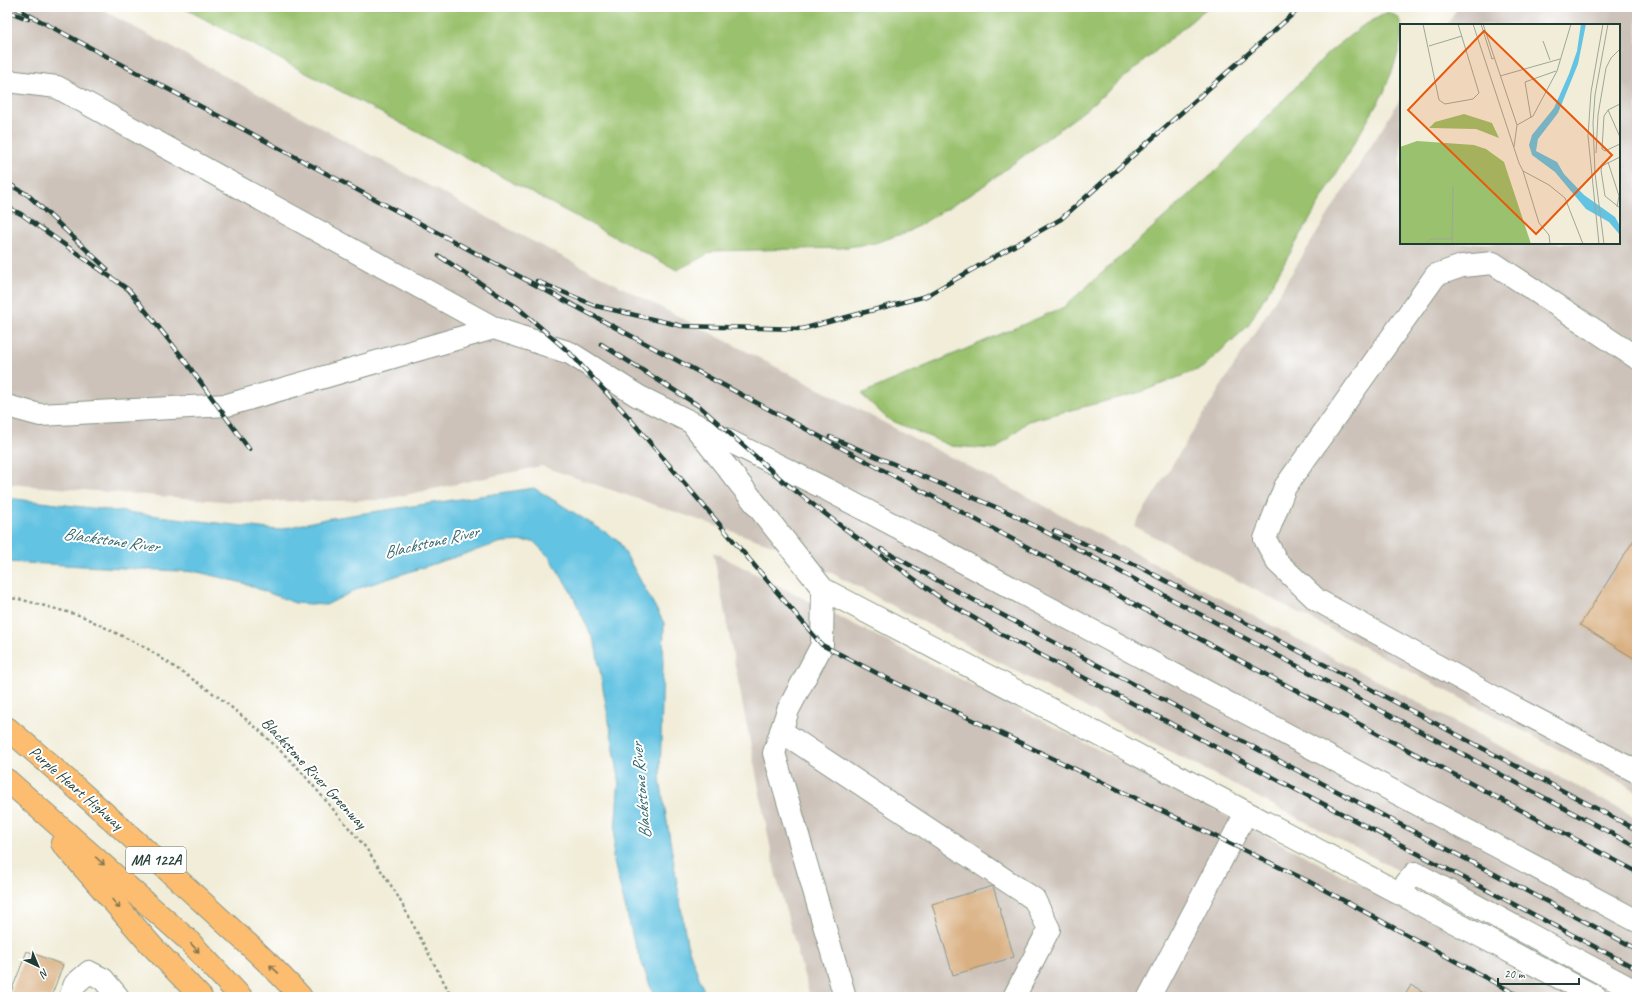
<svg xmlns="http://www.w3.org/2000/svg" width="1644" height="1004" viewBox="0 0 1644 1004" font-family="Caveat,sans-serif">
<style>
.industrial{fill:#ccc2b9}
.green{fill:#9ac16d;stroke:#5c7f50}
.water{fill:#63c3e2;stroke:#41808b}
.building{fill:#d9b082}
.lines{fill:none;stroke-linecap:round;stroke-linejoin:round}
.minor-casing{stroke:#889586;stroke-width:24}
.highway-casing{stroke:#889586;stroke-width:24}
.path{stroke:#889586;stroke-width:2.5;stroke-dasharray:3 3;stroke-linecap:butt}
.minor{stroke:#fff;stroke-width:22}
.highway{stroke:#fcbd6f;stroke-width:22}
.rail-casing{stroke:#1f3d34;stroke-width:4.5}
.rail{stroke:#fff;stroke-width:3;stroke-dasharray:9;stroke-linecap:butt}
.oneway{stroke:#82774f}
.labels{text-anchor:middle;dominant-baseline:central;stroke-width:4;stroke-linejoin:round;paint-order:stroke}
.shield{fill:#fff;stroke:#627771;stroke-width:1}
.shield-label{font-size:15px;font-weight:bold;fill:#1f3d34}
.street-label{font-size:16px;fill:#1f3d34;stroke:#fff}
.water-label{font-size:17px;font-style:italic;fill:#336568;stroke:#fff}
.inset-road{fill:none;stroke:#9da797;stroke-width:1}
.view{fill:#e8590c;fill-opacity:0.15;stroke:#e8590c;stroke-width:2}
.inset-edge{fill:none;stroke:#1f3d34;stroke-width:2}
</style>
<rect width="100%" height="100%" fill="#fff"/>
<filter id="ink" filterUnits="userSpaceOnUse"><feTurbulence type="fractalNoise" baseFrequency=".025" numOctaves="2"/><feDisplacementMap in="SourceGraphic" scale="8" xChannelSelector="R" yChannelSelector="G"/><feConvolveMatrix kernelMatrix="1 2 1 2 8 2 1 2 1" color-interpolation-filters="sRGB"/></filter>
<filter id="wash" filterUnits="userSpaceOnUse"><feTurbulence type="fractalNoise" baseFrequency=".012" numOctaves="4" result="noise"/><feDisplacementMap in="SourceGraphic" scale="16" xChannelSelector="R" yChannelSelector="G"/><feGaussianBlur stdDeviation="0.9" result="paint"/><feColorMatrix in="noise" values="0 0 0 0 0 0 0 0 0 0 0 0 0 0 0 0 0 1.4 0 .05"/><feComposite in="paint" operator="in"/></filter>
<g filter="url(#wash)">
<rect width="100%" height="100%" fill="#f1edd9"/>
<!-- industrial -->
<g class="industrial">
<path d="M7,7H97L511,230L1026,496L1637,818V995L1010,668L790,551L541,466L382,500L234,502L7,484Z"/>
<path d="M1458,7H1637V791L1134,526L1401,98V243H1619V25H1447Z"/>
<path d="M713,552L1580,997H810L776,876Z"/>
</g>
<!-- green -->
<g class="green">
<path d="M182,7H1208L1088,108L979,189L910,231L875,243L840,248L714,251L677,270Z"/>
<path d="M1388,12L1398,17C1408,38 1392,69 1384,92L1247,327L1202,368L1141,392L1028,421L996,449L951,446L888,419L861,394L1064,307L1216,171L1328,53L1361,27Z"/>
</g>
<!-- water -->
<path class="water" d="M534,488L618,540L664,623L660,779L687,944L706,997H654L633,938L613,858L619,778L595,643L571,592L550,558L533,541L502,542L362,587L326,605L295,603L243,583L198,572L7,562V498L277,530L325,519Z"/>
<g id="blocks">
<!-- building -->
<g class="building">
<path d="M1637,535V660L1580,625Z"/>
<path d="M993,886L1014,957L953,975L932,904Z"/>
<path d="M27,951L63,965L51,997H9Z"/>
<path d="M1411,985L1434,997H1404Z"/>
</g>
</g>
</g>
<g filter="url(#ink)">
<use href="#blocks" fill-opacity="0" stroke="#889586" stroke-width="1"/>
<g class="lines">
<defs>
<g id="minor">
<path d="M7,81L57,87L494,328"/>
<path d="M1637,358L1493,263L1462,266L1436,275L1285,487L1265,539L1277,562L1317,600L1494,697L1637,772"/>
<path d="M7,406L40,415L227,405L494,328L570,353L638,396L828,490L1637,921"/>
<path d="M695,427L823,589L1596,997"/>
<path d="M823,589L822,645L788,710L774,753L845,997"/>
<path d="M781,731L1034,899L1049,929L1014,997"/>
<path d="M1398,893L1415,873L1637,992"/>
<path d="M70,997L75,984L89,972L103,979L118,997"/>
<path d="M1149,997L1246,813"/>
</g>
<g id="highway">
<path d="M7,728C72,783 135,840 198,898C232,930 269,961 301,997"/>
<path d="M7,780L187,939L241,997"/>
<path d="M62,843L151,945L201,997"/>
</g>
</defs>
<!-- minor casing -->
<use href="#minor" class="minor-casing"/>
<!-- highway casing -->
<use href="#highway" class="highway-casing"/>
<!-- path -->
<path class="path" d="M7,598L19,599L82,616L148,649L220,698L259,730L299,769L366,848L396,893L452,997"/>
<!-- minor -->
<use href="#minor" class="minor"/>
<!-- highway -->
<use href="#highway" class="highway"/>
<defs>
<g id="rail">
<path d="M14,7L1637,872"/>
<path d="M7,11L28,19"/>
<path d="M7,183L28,195L107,269"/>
<path d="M7,207L21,214L129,290L183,358L249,449"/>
<path d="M439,256L518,308L570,353L624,412L822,645L902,686L1308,881L1521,997"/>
<path d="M537,281L596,306L682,326L802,329L926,296L1061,219L1301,7"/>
<path d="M601,344L699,406L784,482L841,526L942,599L999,633L1637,969"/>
<path d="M830,437L1012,514L1637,847"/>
<path d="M1054,531L1138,566L1637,830"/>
<path d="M881,549L951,588L1637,949"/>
</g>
</defs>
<!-- rail casing -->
<use href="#rail" class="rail-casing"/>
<!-- rail -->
<use href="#rail" class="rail"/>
</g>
<!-- one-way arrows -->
<defs><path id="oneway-shaft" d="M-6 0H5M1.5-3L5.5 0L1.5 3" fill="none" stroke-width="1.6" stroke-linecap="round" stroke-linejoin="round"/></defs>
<g class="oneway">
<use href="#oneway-shaft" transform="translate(100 861) rotate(42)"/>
<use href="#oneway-shaft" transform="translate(116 904) rotate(49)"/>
<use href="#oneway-shaft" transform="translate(195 948) rotate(47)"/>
<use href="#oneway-shaft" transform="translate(274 969) rotate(-137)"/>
</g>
</g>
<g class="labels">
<!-- shield labels -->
<rect class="shield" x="126" y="847" width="60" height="26" rx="3"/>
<g class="shield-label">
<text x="156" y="860">MA 122A</text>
</g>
<!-- street labels -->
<g class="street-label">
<text transform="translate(314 773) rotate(47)">Blackstone River Greenway</text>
<text transform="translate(76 788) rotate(41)">Purple Heart Highway</text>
</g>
<!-- water labels -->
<g class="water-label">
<text transform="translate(111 540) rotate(8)">Blackstone River</text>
<text transform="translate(431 542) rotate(-13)">Blackstone River</text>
<text transform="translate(641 791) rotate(-95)">Blackstone River</text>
</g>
</g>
<!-- overview -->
<g transform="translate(1400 24)">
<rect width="220" height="220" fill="#f1edd9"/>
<path d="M64,90L92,99L99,114L76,105L29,104L35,98ZM17,117L74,121L86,125L104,138L131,220H1L0,123Z" fill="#9ac16d"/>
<path d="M181,0H186L178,40L158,89L138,115L136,127L157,138L164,150L184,171L215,193L220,202V211L209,198L186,185L155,148L132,131L129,121L132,111L154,84L169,50L177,27Z" fill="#63c3e2"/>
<path class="inset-road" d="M23,0L39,76L45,80L73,75L79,69L58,0M73,0L119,139L123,147L149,161L165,174L183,220M81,0L92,35L94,34M83,0L117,101L114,123M143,17L150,36M29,22L62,12M100,52L160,35M220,80L208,86L220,113M208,86L204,92L202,125L205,127L220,120M131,94L125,58L156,47M117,101L133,92L157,47L171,0M196,129L198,91L206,44L211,34L220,25M220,133L202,142L201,146L205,172L220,184M208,138L219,172L217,183M123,147L139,199L149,211L150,220M52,215L53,162M26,220L31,215H52L53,220M199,220L188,112L191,68L203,0M204,220L195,149L193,99L195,71L208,0"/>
<path class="view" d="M84,7L212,131L136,210L8,86Z"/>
<rect width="220" height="220" class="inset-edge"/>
</g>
<!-- margin -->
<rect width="1644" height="1004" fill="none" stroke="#fff" stroke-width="24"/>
<!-- north arrow -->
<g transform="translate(38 966) rotate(136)" stroke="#ffffff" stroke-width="3" paint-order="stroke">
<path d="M0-3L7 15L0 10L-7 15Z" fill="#1f3d34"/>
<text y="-6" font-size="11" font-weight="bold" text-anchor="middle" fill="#1f3d34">N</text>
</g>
<!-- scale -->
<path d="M1498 978v6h81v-6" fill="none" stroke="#1f3d34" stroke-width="2"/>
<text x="1504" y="978" font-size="12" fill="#1f3d34" stroke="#ffffff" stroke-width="3" paint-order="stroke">20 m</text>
</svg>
